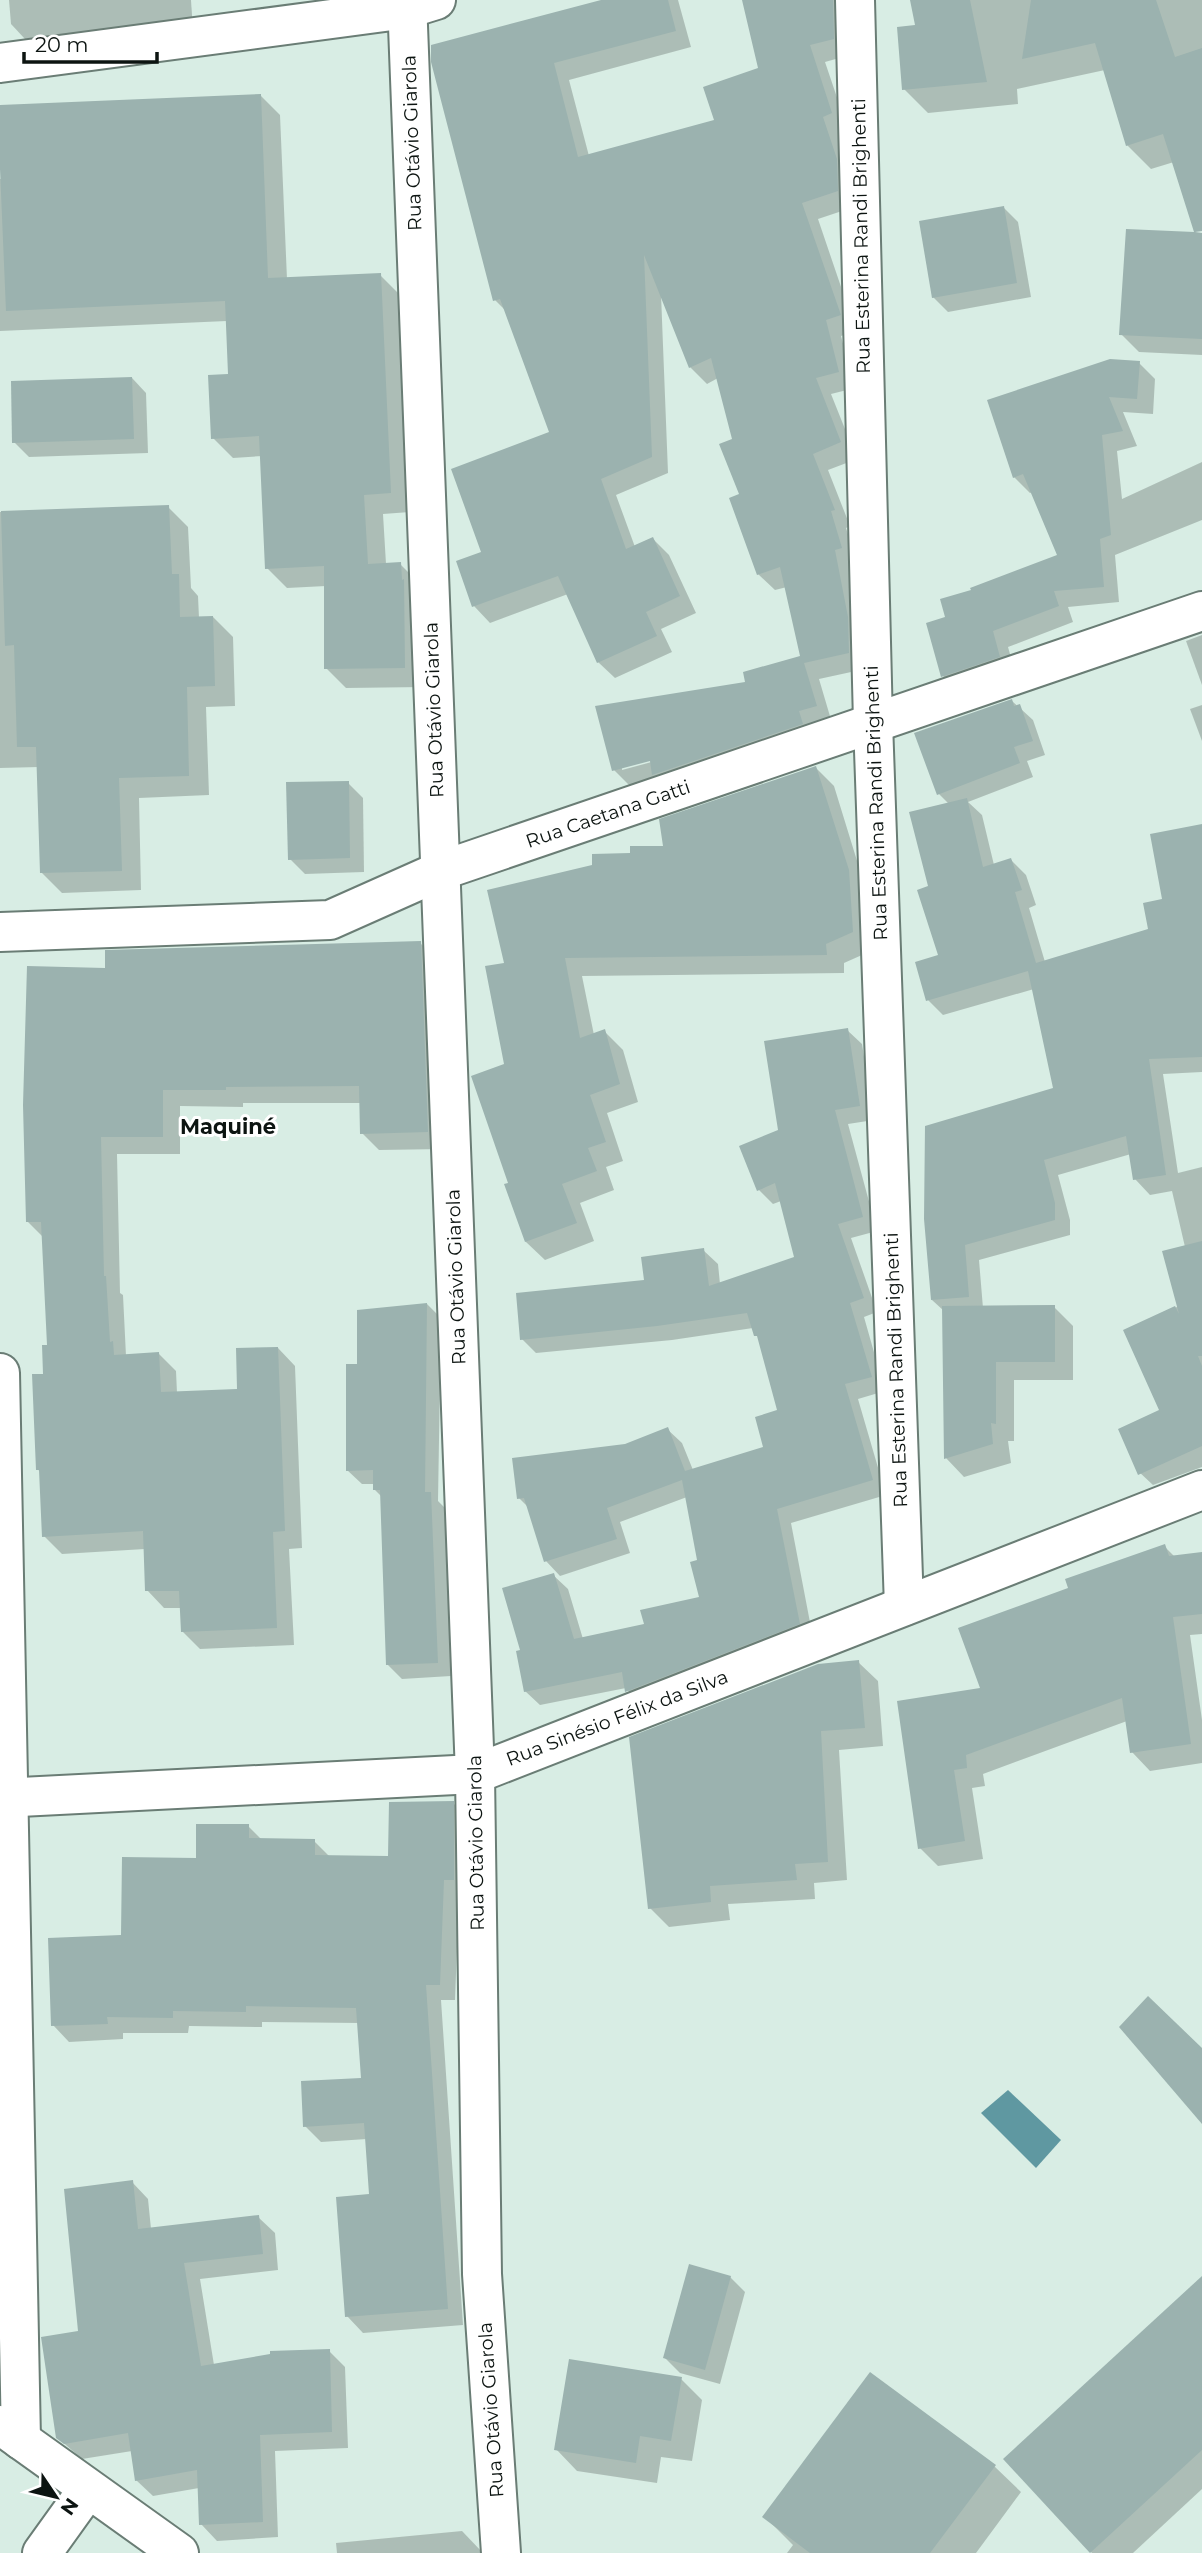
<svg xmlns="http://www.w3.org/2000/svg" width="1202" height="2553" viewBox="0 0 1202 2553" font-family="Montserrat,sans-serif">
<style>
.water{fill:#5f98a1}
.shadow{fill:#0003;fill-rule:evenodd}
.building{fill:#9bb2af}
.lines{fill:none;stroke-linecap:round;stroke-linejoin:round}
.minor-casing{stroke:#6a7d75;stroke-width:42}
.tertiary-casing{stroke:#6a7d75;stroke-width:42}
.minor{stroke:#fff;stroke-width:38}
.tertiary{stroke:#fff;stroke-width:38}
.labels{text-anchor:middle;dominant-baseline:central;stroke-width:6;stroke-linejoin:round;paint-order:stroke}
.street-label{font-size:19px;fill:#0c1411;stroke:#fff}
.neighbourhood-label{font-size:21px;font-weight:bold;fill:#0c1411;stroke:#fff}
</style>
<rect width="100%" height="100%" fill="#d8ede4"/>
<!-- water -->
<path class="water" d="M1008,2090L1061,2140L1036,2168L981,2113Z"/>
<!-- shadow -->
<g class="shadow">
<path d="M9,0H191L193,30L25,39L11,24Z"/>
<path d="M607,0H678L691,47L569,80L589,156L716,121L760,70L743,0H852L850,55L825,62L848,130L838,133L853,177L854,207L818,219L856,331L841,336L855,388L831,394L857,459L828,470L850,526L846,528L858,564L865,669L819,679L832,723L630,786L614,770L748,683L802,657L787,587L775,590L758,574L741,495L734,440L718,378L707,384L690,367L661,294L668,473L616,495L635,547L653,539L669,555L696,613L661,629L672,652L615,678L598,662L568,594L490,623L474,606L484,553L551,433L506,311L495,300L433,62ZM658,757L659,760L622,770V766Z"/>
<path d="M916,0H1202V227L1174,162L1151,169L1127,145L1105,70L1017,89L1018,104L928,113L904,89L917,25Z"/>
<path d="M260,95L280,115L287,279L380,275L400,295L410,512L383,514L386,564H400L420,584L424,687L346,688L326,668V586L287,588L267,568L262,456L233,458L213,438L230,376L227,321L0,331V179H2L0,107Z"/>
<path d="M1004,208L1018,222L1031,297L948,312L933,297Z"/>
<path d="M1202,249V355L1139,352L1121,334Z"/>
<path d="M1139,363L1155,379L1153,414L1123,412L1137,446L1117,451L1122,499L1202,462V520L1115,555L1119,602L1068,607L1073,622L1008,647L1015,672L959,692L943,676L947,618L973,591L1060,556L1033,492L1030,493L1014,477Z"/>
<path d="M132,378L146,393L148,453L29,457L14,442Z"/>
<path d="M168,507L188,527L191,588L198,596L199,618L213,617L233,637L235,706L206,707L209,795L139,798L141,890L62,893L42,873L39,767L0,768V512Z"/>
<path d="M1202,635V685L1186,641Z"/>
<path d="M1012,701L1033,720L1045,755L1027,761L1033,777L968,802L982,815L994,865L1011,860L1026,875L1036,905L1029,908L1045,962L1150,930L1202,825V1072L1163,1074L1178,1173L1202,1167V1467L1153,1485L1138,1471L1161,1411L1126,1331L1179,1306L1185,1247L1172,1191L1150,1195L1135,1179L1131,1154L1058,1175L1070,1220V1235L979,1260L983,1308L1054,1307L1073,1326V1380H1014V1441H1008L1011,1463L964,1477L946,1458L944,1311L932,1300L1055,1089L1034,989L943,1015L928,1000L940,956L930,887L949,804L939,794L916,734Z"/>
<path d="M1202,705V741L1190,709Z"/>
<path d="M816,768L834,786L866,890L871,951L844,963V973L582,976L594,1035L604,1031L623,1050L638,1102L607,1113L623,1161L606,1167L614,1190L580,1203L594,1241L545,1260L526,1242L506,1185L510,1184L506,1065V964L631,855L665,847Z"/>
<path d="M348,783L363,798L364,872L305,874L290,859Z"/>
<path d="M420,943L438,960L444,1149L379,1150L362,1133L361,1103H243V1107L180,1106V1154H117L120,1293L123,1295L126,1356L158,1353L176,1371L177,1393L239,1391L278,1348L295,1366L302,1548L289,1549L294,1645L200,1649L183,1632L181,1608H164L147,1590L145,1549L62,1554L44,1536L41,1472L37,1469L49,1346L44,1238L28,1222L107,970Z"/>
<path d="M847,1030L862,1044L874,1120L848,1124L877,1231L851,1238L877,1312L864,1317L885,1391L858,1399L886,1495L791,1523L813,1638L640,1705L626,1688L540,1705L525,1691L523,1652L553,1575L568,1589L583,1639L646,1626L701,1599L699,1561L687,1497L620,1522L630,1553L560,1576L546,1561L529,1508L519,1498L626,1445L667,1429L682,1443L693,1470L765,1448L780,1412L760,1339L753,1328L672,1340L536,1353L522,1339L646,1282L703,1250L718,1264L720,1284L796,1258L781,1201L773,1204L759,1190L779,1131Z"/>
<path d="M427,1304L441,1318L438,1501L445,1508L451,1676L402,1679L387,1664L382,1497L374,1489V1484H362L347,1470L358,1366Z"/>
<path d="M1164,1546L1175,1557L1202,1554V1634L1190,1635L1202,1720V1763L1150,1771L1132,1752L1127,1721L983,1774L985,1786L972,1788L983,1859L938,1866L920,1848L982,1689L1071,1589Z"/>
<path d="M858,1662L878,1681L883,1746L839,1750L847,1880L814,1883L815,1899L728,1904L730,1920L669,1927L650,1908Z"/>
<path d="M453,1803L469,1819L459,1896L455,2000H441L463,2325L363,2333L347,2316L370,2196L367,2139L321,2142L305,2126L363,2080L359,2023L262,2022V2027L189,2026L188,2033H123V2039L69,2042L53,2025L123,1937L198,1859L248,1826L262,1840L314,1841L330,1857L390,1858Z"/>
<path d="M132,2182L148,2199L151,2229L258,2217L275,2233L278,2270L200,2279L214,2365L329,2351L345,2367L348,2448L275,2451L278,2537L217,2541L201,2524L199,2488L153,2496L136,2480L132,2451L82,2459L58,2438L80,2332Z"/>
<path d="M730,2277L745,2292L720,2384L680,2373L665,2358Z"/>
<path d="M1202,2278V2489L1133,2553H1092L1005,2460Z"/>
<path d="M681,2379L702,2400L692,2461L661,2457L657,2483L577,2471L556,2449Z"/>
<path d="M994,2466L1021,2492L976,2553H787L793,2545L765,2517Z"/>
<path d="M462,2531L483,2553H337L336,2543Z"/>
</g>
<!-- building -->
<g class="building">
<path d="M601,0H668L676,31L554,63L578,157L714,120L703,87L758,68L742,0H833L834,39L810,45L832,113L823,117L837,159L838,191L802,203L841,315L826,320L839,372L816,378L841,442L813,454L835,510L831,511L842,548L835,550L848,617L849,653L804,663L817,706L799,711L803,724L652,775L650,761L612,771L595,706L745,682L743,672L800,656L780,567L757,575L729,498L739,494L719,444L732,439L711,358L689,368L644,255L652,457L601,479L626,549L653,537L680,596L646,612L657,636L597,663L558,576L472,607L456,561L481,552L451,469L549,432L500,299L493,301L431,62V45Z"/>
<path d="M910,0H970L987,82L902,90L897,27L915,25Z"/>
<path d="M1031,0H1156L1175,57L1202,48V231L1195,232L1202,233V339L1119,335L1126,229L1194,232L1163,134L1126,146L1095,43L1022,59Z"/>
<path d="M261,94L268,278L381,273L391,493L364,495L368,564L401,562L402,580L404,579L405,668L324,669V566L265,569L259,436L211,439L208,375L228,374L225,301L6,311L0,169V105Z"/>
<path d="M1004,206L1017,283L932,298L919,221Z"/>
<path d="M1110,359L1140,361L1137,399L1109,397L1123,431L1102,435L1111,535L1100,539L1104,587L1054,591L1059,606L993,631L1000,657L941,677L926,623L945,617L940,599L971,590L970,588L1057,555L1023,474L1013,478L987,400Z"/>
<path d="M132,377L134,439L12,443L11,381Z"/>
<path d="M169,505L172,574H179L180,617L213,616L215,686L187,687L189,776L119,778L122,871L40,873L36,747H17L14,645L5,646L1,511Z"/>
<path d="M1012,699L1014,706L1020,704L1033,741L1014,747L1020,763L937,795L914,733Z"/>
<path d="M816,766L849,870L853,932L826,944L827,955L565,958L580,1038L605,1029L620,1084L590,1095L606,1142L588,1148L597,1171L562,1184L577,1223L525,1242L504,1184L508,1183L471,1076L504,1064L485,966L504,963L487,890L592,865V854L630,853V846H663L659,819Z"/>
<path d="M349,781L350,858L288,860L286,782Z"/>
<path d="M967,798L983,867L1011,858L1022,890L1015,892L1036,963L1148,929L1143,903L1162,899L1150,834L1202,824V1057L1149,1059L1166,1175L1133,1180L1126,1136L1044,1160L1055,1203V1220L965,1245L969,1297L931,1300L924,1219L925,1126L1053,1088L1028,971L926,1001L915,962L938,955L917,890L928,886L909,812Z"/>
<path d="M421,941L428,1132L360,1134L359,1086L226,1087V1090H163V1137H101L104,1276H106L110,1342L113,1341L114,1355L159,1352L161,1392L237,1389L236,1348L278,1347L285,1531L273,1532L277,1628L181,1632L179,1591H145L143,1531L42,1537L39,1470H36L32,1374H43L42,1345H47L41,1222H26L23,1105L27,966L105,968V950Z"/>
<path d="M848,1028L860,1106L835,1110L863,1217L838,1224L864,1298L850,1303L872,1377L845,1384L873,1480L777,1509L800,1624L625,1692L622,1672L524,1692L516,1651L520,1650L502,1588L554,1573L574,1639L644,1624L640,1610L699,1597L690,1562L697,1560L682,1480L607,1508L617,1539L544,1562L524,1498L517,1499L512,1458L625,1444L668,1427L685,1471L763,1447L755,1417L777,1410L757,1336H754L747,1313L657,1326L520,1340L516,1293L644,1280L641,1257L704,1248L709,1286L794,1257L775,1183L757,1191L739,1146L778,1130L764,1041Z"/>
<path d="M1202,1241V1356H1198L1202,1366V1446L1138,1475L1118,1429L1159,1410L1123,1330L1175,1306L1179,1314L1162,1251Z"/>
<path d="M427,1303L425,1492H431L438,1663L386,1665L380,1490H373V1470L346,1471V1364H357V1310Z"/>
<path d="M1055,1305V1362H996V1424L991,1423L993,1444L944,1459L942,1306Z"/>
<path d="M1165,1544L1169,1556L1202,1552V1614L1173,1617L1191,1744L1130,1753L1122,1698L966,1755L967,1768L954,1770L965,1841L918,1849L897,1701L980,1688L958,1628L1068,1588L1065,1579Z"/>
<path d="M859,1660L865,1728L821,1731L828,1862L795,1864L797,1880L710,1886L711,1902L648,1909L629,1737L818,1664Z"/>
<path d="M454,1801V1880H444L440,1985H426L448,2309L345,2317L336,2197L369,2194L364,2123L303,2127L301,2081L361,2078L356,2008L246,2006V2012L173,2011V2018L107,2017L108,2024L51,2026L48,1938L121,1935L122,1857L196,1858V1824H249V1838L315,1839V1855L388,1856L389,1802Z"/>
<path d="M1148,1996L1202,2048V2124L1119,2027Z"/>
<path d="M133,2180L138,2229L259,2215L263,2254L184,2263L201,2366L270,2354V2351L330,2349L332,2432L260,2435L263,2522L199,2525L197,2470L135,2481L128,2433L64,2444L56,2438L41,2337L78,2331L64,2189Z"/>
<path d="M689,2264L731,2276L705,2370L663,2358Z"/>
<path d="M1202,2276V2450L1090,2553L1003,2459Z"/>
<path d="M569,2359L682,2377L671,2441L640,2436L636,2463L554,2450Z"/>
<path d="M870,2372L996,2465L930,2553H810L762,2517Z"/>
</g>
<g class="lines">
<defs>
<g id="minor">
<path d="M407,0L475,1774L482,2274L501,2553"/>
<path d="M855,0L873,722L904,1606"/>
<path d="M0,63L407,9L436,0"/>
<path d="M0,932L330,920L440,871L1202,611"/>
<path d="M0,1373L21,2440"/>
<path d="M0,1798L475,1774L1202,1490"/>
<path d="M42,2553L88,2489"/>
</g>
<path id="tertiary" d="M0,2425L179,2553"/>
</defs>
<!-- minor casing -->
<use href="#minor" class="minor-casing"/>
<!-- tertiary casing -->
<use href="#tertiary" class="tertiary-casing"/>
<!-- minor -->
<use href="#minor" class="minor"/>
<!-- tertiary -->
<use href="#tertiary" class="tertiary"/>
</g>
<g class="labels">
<!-- street labels -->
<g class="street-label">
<text transform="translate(412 143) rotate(-92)">Rua Otávio Giarola</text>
<text transform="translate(861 236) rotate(-91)">Rua Esterina Randi Brighenti</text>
<text transform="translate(434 710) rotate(-92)">Rua Otávio Giarola</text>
<text transform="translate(876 803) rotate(-92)">Rua Esterina Randi Brighenti</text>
<text transform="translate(608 814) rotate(-19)">Rua Caetana Gatti</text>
<text transform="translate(456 1277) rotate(-92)">Rua Otávio Giarola</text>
<text transform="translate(896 1370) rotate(-92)">Rua Esterina Randi Brighenti</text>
<text transform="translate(617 1718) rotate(-21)">Rua Sinésio Félix da Silva</text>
<text transform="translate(476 1843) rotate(-91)">Rua Otávio Giarola</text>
<text transform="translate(491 2410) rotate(-94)">Rua Otávio Giarola</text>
</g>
<!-- neighbourhood labels -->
<g class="neighbourhood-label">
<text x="228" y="1126">Maquiné</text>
</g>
</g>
<!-- north arrow -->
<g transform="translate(56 2497) rotate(125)" stroke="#ffffff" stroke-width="5" paint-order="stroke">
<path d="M0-5L12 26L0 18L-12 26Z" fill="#0c1411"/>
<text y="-10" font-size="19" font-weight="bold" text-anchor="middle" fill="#0c1411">N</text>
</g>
<!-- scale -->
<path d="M24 52v10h133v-10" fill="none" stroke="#0c1411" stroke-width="3.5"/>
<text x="35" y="52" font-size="21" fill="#0c1411" stroke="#ffffff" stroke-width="5" paint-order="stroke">20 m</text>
</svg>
